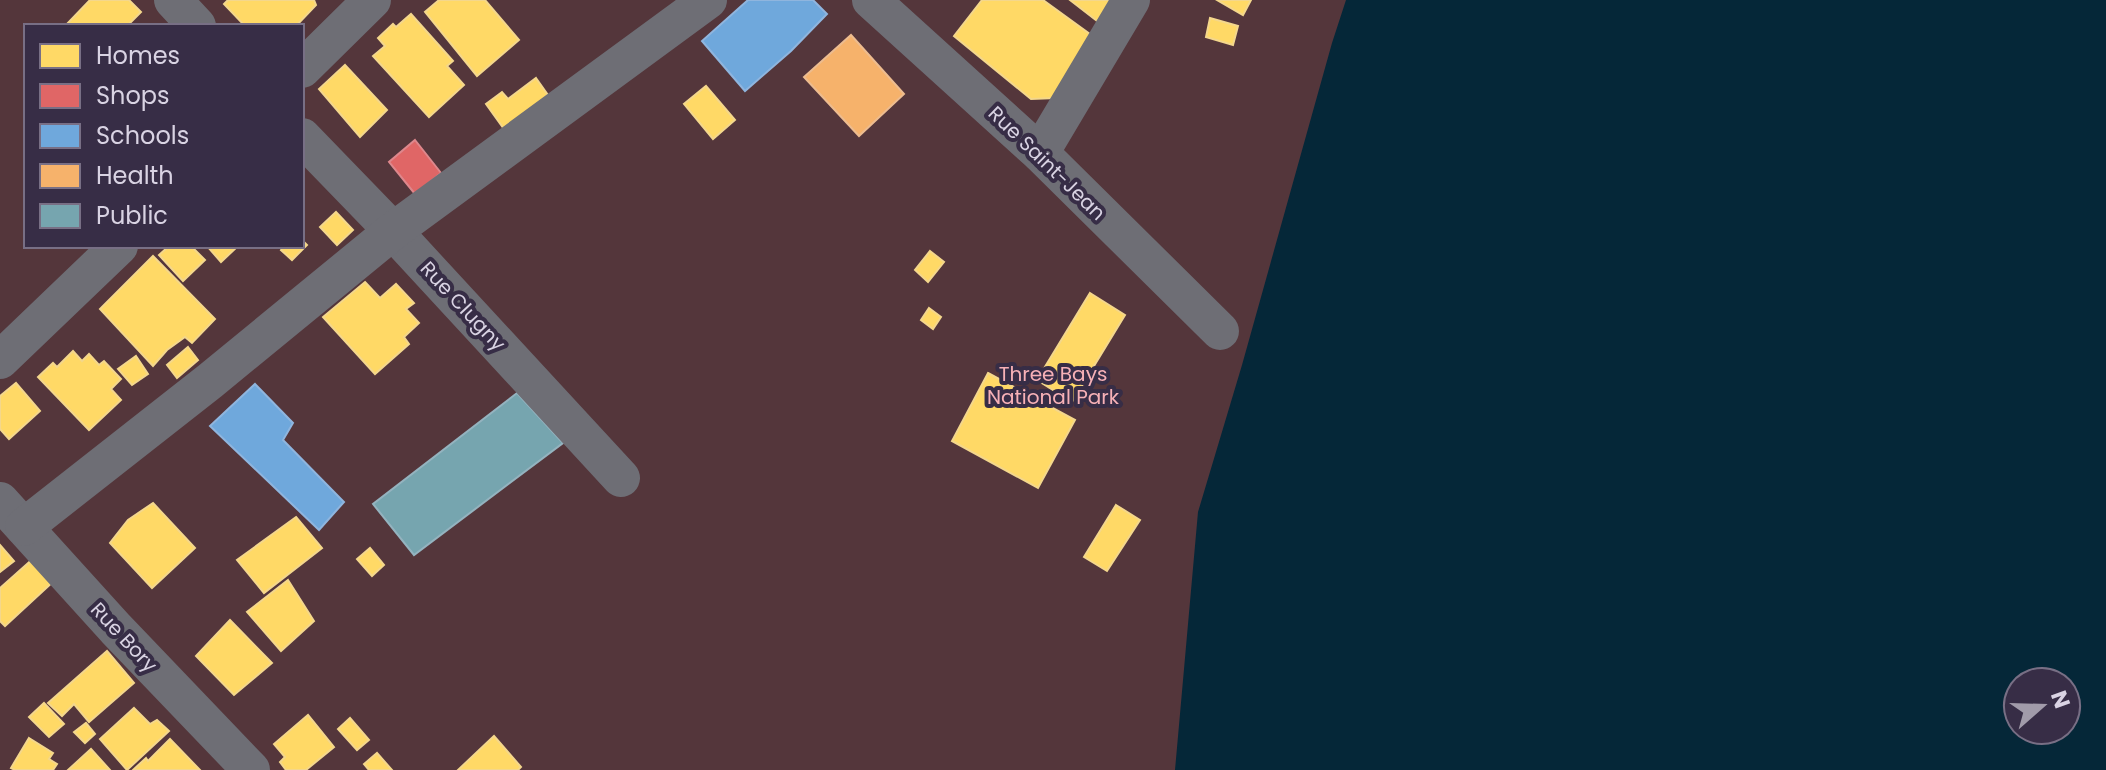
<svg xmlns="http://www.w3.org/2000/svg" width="2106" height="770" viewBox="0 0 2106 770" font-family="Poppins,sans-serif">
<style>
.green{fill:#54363b;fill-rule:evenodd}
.water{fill:#052738;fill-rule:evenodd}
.homes{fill:#ffd966;stroke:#f4d78c;stroke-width:2}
.shops{fill:#e06666;stroke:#de878c;stroke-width:2}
.schools{fill:#6fa8dc;stroke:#8fb5de;stroke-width:2}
.health{fill:#f6b26b;stroke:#edbc8f;stroke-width:2}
.public{fill:#76a5af;stroke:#94b3bf;stroke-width:2}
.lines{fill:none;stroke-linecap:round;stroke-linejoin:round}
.minor{stroke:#6e6e75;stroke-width:38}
.labels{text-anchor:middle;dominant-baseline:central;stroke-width:8;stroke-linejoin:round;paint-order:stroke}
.street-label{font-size:20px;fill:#d9d3e3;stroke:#372d46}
.park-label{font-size:20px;fill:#f7b1b7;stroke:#372d46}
</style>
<rect width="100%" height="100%" fill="#383340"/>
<!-- green -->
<path class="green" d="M0,0H2106V770H0ZM26,26H302V246H26ZM2018,682H2066V730H2018Z"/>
<!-- water -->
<path class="water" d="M1346,0H2106V770H1175L1198,512L1242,365L1332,43ZM2018,682H2066V730H2018Z"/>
<!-- homes -->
<g class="homes">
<path d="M90,0H129L141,12L127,26H65Z"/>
<path d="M228,0H314L316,5L296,26H245L224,4Z"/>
<path d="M439,0H485L519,40L477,76L425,12Z"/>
<path d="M982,0H1043L1094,37L1056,98L1031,99L954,36Z"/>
<path d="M1070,0H1116L1097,21Z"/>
<path d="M1217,0H1251L1243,15Z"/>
<path d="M411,14L453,61L447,66L464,85L429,117L373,56L385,46L378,38L393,24L396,27Z"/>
<path d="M1210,18L1238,26L1233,45L1206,37Z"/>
<path d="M345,65L387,110L360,137L319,89Z"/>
<path d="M536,78L548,95L504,129L486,104L502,92L508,99Z"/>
<path d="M706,86L735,120L713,139L684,104Z"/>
<path d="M336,212L353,230L337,245L320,227Z"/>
<path d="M302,240L307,245L292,260L281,250L284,246H302Z"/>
<path d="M169,246H191L205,260L183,281L159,255Z"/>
<path d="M207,246H238L221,262Z"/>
<path d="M930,251L944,262L928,282L915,270Z"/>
<path d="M153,256L215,319L192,343L185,337L167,350L153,366L100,309Z"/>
<path d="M365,282L380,298L396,284L414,303L406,309L419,323L404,337L409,344L375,374L323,317Z"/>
<path d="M1090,293L1125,315L1072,402L1037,380Z"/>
<path d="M929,308L941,317L933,329L921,320Z"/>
<path d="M188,347L198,360L177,378L167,365Z"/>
<path d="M73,351L82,361L89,354L99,365L104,361L121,379L111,389L121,400L89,430L38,377L53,363L57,367Z"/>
<path d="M136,356L148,374L132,385L118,369Z"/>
<path d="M988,373L1075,420L1038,488L952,441Z"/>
<path d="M16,383L40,411L9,439L0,429V396Z"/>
<path d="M153,503L195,548L152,588L110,543L128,520Z"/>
<path d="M1116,505L1140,520L1107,571L1084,557Z"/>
<path d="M296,517L322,548L264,593L237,560Z"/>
<path d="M0,545L14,561L0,572Z"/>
<path d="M370,548L384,565L372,576L357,559Z"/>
<path d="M35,557L55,580L5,626L0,621V588Z"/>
<path d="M288,580L314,621L281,651L247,612Z"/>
<path d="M230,620L272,663L234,695L196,656Z"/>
<path d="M107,651L134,683L89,722L74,704L62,716L48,703Z"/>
<path d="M44,703L64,724L49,737L29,717Z"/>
<path d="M134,708L150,724L157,720L169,731L127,770L100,739Z"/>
<path d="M308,715L334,747L306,770H286L280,762L285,757L274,744Z"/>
<path d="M350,718L369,740L357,750L338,729Z"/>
<path d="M86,723L95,734L85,743L74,732Z"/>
<path d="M494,736L521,767L518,770H458Z"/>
<path d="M29,738L53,753L49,759L57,764L53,770H15L11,768Z"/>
<path d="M170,739L200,770H133L146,758L148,761Z"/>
<path d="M91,749L110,770H68Z"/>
<path d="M377,753L392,770H369L364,764Z"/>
</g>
<!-- shops -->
<path class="shops" d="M415,140L441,173L415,194L389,162Z"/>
<!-- schools -->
<g class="schools">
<path d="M748,0H813L827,14L791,51L745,91L702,41Z"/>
<path d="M255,384L293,423L283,440L344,502L319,530L210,426Z"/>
</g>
<!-- health -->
<path class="health" d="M851,35L904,94L859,136L804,77Z"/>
<!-- public -->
<path class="public" d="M517,393L563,443L414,555L373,504Z"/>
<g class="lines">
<!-- minor -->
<g class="minor">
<path d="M173,0L197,26"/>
<path d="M871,0L1040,153L1220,331"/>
<path d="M302,69L372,0"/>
<path d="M302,137L393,231L621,478"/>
<path d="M1040,153L1131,0"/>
<path d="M0,360L119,246"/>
<path d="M0,501L116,629L251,770"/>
<path d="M24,527L210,381L393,231L708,0"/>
</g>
</g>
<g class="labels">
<!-- street labels -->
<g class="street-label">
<text transform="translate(1047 163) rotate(44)">Rue Saint-Jean</text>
<text transform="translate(463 306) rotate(47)">Rue Clugny</text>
<text transform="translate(124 637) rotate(47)">Rue Bory</text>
</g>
<!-- park labels -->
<g class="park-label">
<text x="1053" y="374">Three Bays<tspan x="1053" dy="23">National Park</tspan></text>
</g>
</g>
<!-- legend -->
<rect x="24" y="24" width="280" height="224" fill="#372d46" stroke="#786f85" stroke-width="2"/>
<rect x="40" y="44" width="40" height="24" fill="#ffd966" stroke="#786f85" stroke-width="2"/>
<text x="96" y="64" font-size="24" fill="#d9d3e3">Homes</text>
<rect x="40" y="84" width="40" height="24" fill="#e06666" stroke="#786f85" stroke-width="2"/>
<text x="96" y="104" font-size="24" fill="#d9d3e3">Shops</text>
<rect x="40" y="124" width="40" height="24" fill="#6fa8dc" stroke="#786f85" stroke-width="2"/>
<text x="96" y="144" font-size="24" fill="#d9d3e3">Schools</text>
<rect x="40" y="164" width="40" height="24" fill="#f6b26b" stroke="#786f85" stroke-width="2"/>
<text x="96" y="184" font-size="24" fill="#d9d3e3">Health</text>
<rect x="40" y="204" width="40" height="24" fill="#76a5af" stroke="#786f85" stroke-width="2"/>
<text x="96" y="224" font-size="24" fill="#d9d3e3">Public</text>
<!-- north arrow -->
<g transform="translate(2042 706) rotate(70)"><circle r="38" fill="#372d46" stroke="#786f85" stroke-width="2"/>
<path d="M0-6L14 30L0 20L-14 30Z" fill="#a19baa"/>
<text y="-12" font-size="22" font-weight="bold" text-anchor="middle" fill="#d9d3e3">N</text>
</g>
</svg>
